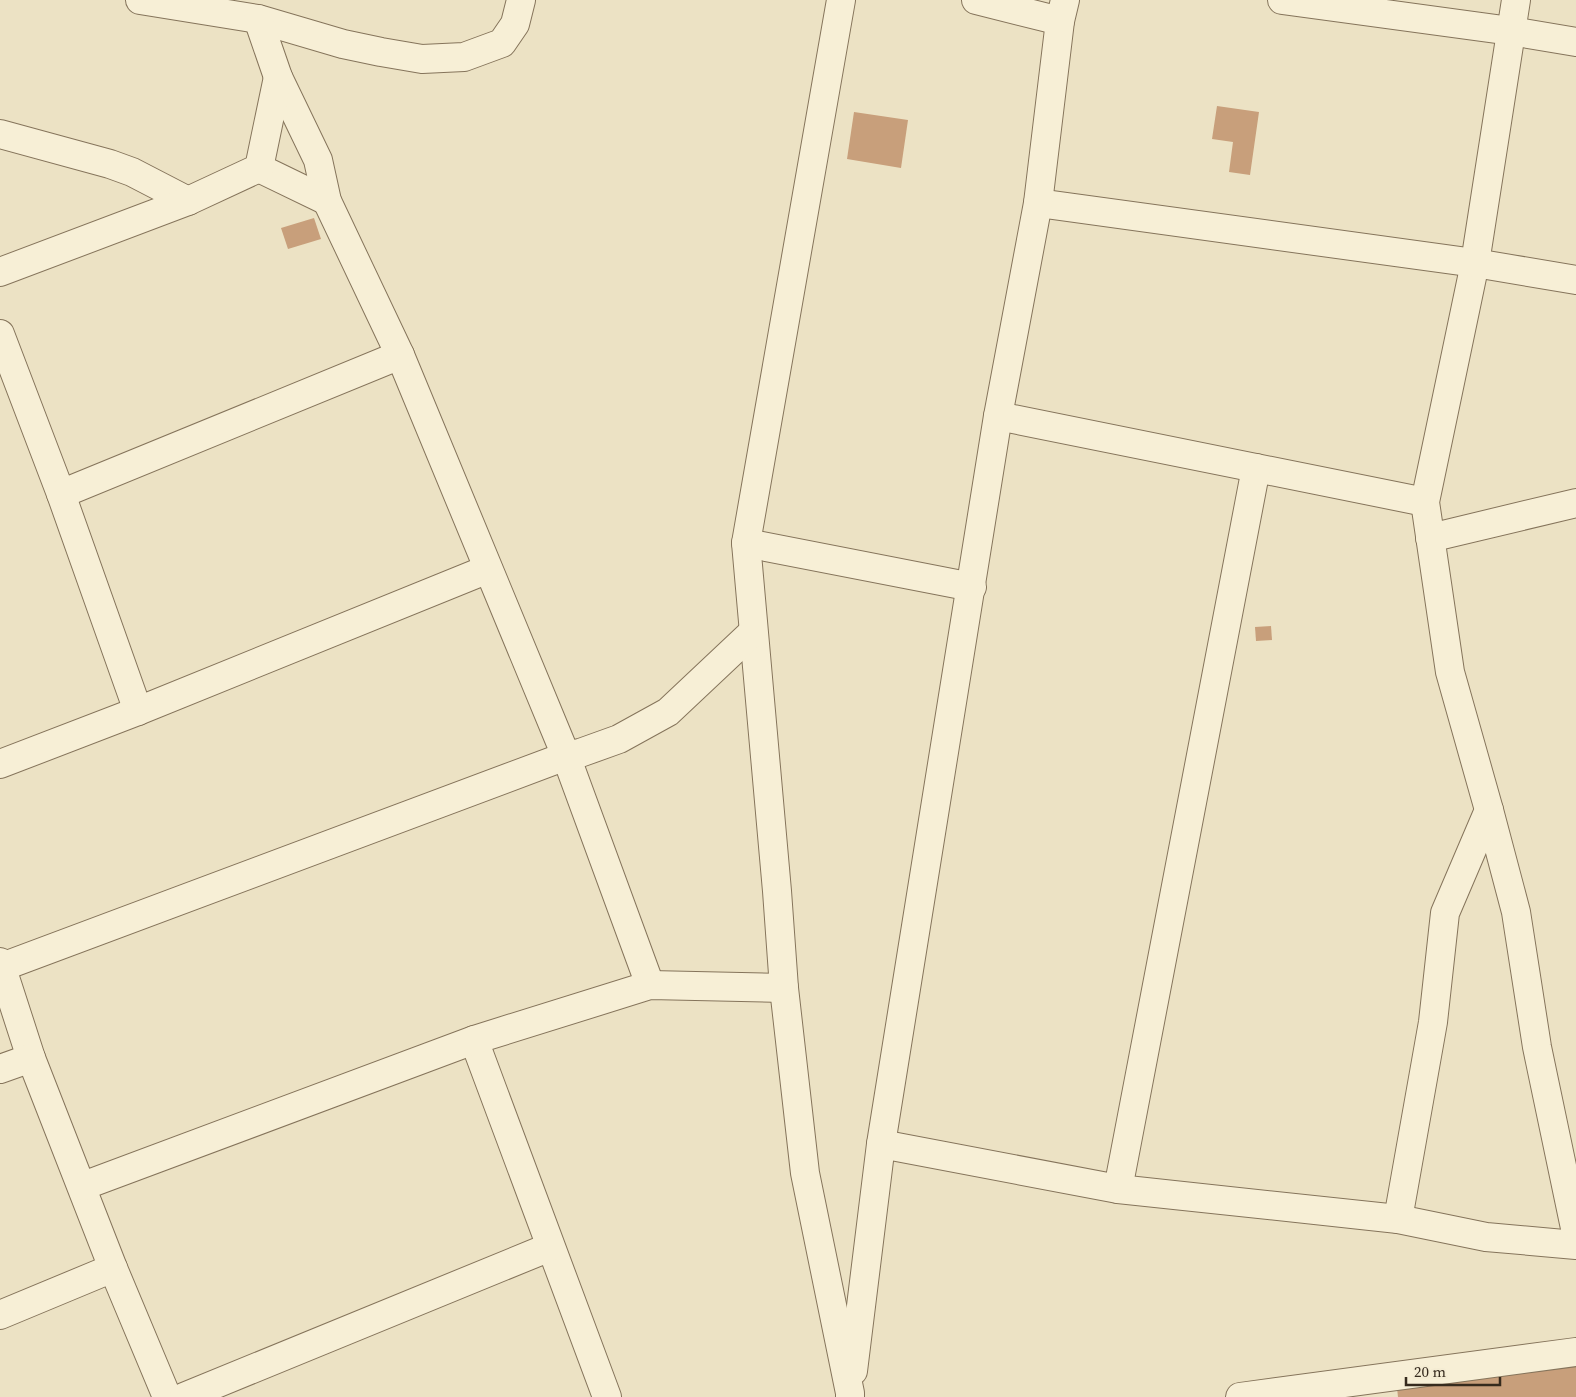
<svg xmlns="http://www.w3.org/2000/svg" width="1576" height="1397" viewBox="0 0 1576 1397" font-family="'Source Serif 4',serif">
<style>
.building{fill:#c89f7b}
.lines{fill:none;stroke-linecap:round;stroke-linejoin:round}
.minor-casing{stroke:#85745b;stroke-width:30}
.minor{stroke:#f7efd6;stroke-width:28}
</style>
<rect width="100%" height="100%" fill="#ece2c4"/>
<!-- building -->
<g class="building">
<path d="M1217,106L1259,112L1250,175L1229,172L1233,142L1212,139Z"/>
<path d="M854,112L908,120L901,168L847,159Z"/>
<path d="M314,218L321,239L288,249L281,228Z"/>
<path d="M1271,626L1272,640L1256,641L1255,627Z"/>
<path d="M1576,1364V1397H1398L1397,1388Z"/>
</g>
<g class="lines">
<defs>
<g id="minor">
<path d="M140,0L258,19L343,44L381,52L422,59L464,57L502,43L515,24L521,0"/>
<path d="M841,0L746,543L777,891L784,988L805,1173L850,1393V1397"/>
<path d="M976,0L1060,21"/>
<path d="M1282,0L1511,31L1576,42"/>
<path d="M1516,0L1475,263L1425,502L1450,672L1489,810L1516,912L1537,1047L1576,1233"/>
<path d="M258,19L278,77L318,160L327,201L400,355L566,756L650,985"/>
<path d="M0,134L110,164L132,172L188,201"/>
<path d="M259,168L327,201"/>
<path d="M1038,203L1475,263L1576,280"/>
<path d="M0,272L188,201L259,168L278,77"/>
<path d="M0,334L61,494L138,711"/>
<path d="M998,416L1425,502"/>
<path d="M61,494L400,355"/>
<path d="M1430,538L1576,503"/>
<path d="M746,543L972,587"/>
<path d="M0,764L138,711L488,569"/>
<path d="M0,962L31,1058L113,1268L167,1397"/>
<path d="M2,967L566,756L580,753L619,739L668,712L753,632"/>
<path d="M474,1040L607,1397"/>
<path d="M0,1069L31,1058"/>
<path d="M881,1144L1118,1189L1398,1219L1486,1237L1576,1245"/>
<path d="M83,1186L474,1040L650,985L784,988"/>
<path d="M1118,1189L1256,468"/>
<path d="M1398,1219L1433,1022L1445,913L1489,810"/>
<path d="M0,1315L113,1268"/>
<path d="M853,1371L881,1144L998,416L1038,203L1060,21L1065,0"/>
<path d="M184,1397L550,1247"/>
<path d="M1240,1397L1576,1352"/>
</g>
</defs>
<!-- minor casing -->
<use href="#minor" class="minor-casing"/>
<!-- minor -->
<use href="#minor" class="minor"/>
</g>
<!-- scale -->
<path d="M1406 1377v8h94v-8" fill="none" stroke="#362b1e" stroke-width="2.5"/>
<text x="1414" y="1377" font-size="15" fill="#362b1e" stroke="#f4ecd3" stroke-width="4" paint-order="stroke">20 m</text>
</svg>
